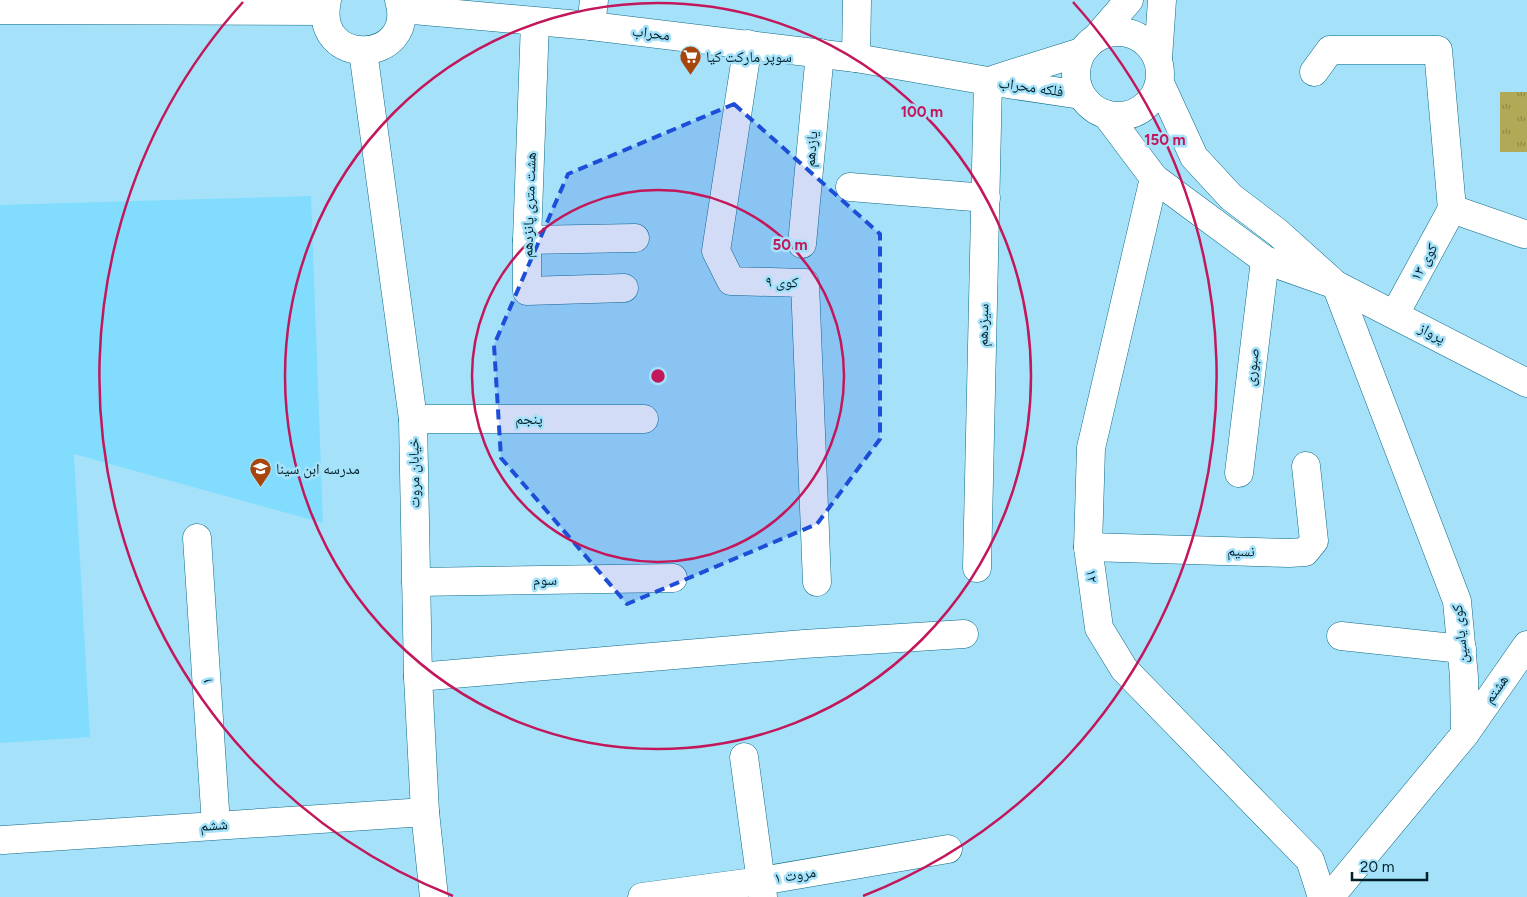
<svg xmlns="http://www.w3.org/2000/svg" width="1527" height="897" viewBox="0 0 1527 897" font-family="Figtree,'Noto Naskh Arabic',sans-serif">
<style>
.built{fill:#82dcfd}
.park{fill:url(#park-tufts)}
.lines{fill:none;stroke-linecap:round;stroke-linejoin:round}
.minor-casing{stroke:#0f6a85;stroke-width:29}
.minor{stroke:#fff;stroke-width:28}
.marked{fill:#1d4ed8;fill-opacity:0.2;stroke:#1d4ed8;stroke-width:4;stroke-dasharray:10 6;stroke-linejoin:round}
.ring{fill:none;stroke:#c2185b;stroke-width:2.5}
.labels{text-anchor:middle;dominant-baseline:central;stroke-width:5;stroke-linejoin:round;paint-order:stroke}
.street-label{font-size:15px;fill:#00202b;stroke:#a5e2fa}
.poi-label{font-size:15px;fill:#00202b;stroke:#a5e2fa;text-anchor:start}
.centre{fill:#c2185b;stroke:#a5e2fa;stroke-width:2.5}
.ring-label{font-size:15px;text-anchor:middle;font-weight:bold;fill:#c2185b;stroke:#a5e2fa;stroke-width:5;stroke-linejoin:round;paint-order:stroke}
</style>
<defs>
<pattern id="park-tufts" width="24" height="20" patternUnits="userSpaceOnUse" patternTransform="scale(1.25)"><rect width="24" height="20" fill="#b1a956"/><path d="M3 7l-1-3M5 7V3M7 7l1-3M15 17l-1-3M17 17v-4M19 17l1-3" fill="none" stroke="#8e8947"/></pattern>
</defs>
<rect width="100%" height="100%" fill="#a5e2fa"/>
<!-- built -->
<path class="built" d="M311,196L323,523L74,454L90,737L0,743V205Z"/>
<!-- park -->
<rect class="park" x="1500" y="92" width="27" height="60"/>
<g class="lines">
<defs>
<g id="minor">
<path d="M327,0C312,70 418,64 399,0"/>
<path d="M402,9L591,26L856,58L988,81L1081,95"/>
<path d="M0,10L325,11"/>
<path d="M535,22L527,240V291L624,288"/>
<path d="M591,26L594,0"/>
<circle cx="1118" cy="74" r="42"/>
<path d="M1098,36L1129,0"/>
<path d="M748,44L716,251L731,281L805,283L817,582"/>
<path d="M363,51L413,419L418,677L425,812L434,897"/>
<path d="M856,58L857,0"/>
<path d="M1158,58L1162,0"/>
<path d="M1314,72L1330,50H1438L1452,209"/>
<path d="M995,79L1081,52"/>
<path d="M1160,83L1194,157L1231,197L1277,232L1336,285L1457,601L1464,677L1465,734"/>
<path d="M1106,114L1154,178L1265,260L1336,285L1527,383"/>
<path d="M1154,178L1091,448L1088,547L1099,628L1124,669L1310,860L1322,897"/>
<path d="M850,187L986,198"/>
<path d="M1452,209L1524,234"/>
<path d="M527,240L635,238"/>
<path d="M802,244L820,53"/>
<path d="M1395,314L1452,209"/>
<path d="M413,419H644"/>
<path d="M1239,473L1265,260"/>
<path d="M197,538L216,825"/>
<path d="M1088,547L1289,553L1305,552L1314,541L1306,466"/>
<path d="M977,568L988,81"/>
<path d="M416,582L673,578"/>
<path d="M1341,636L1462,649"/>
<path d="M418,677L804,644L964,634"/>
<path d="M744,757L763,897"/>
<path d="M3,840L425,812"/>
<path d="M642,897L761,881L948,849"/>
<path d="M1330,897L1465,734L1527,645"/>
</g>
</defs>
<!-- minor casing -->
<use href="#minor" class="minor-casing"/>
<!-- minor -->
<use href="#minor" class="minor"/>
</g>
<!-- marked area -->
<path class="marked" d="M734,104L880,234V439L817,524L627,604L501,458L494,345L568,174Z"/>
<!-- distance rings -->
<g class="ring">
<circle cx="658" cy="376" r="186"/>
<circle cx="658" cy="376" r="373"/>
<path d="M453 896A559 559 0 0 1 243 2M1073 2A559 559 0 0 1 863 896"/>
</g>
<!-- icons -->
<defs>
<symbol id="supermarket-pin" viewBox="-11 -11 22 30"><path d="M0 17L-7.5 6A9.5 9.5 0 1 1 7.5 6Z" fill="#a8450d" stroke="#a5e2fa"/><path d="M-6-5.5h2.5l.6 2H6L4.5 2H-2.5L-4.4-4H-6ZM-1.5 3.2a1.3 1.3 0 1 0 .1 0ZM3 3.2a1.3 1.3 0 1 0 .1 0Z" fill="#fff"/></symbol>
<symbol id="school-pin" viewBox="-11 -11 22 30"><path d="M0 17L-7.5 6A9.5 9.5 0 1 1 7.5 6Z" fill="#a8450d" stroke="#a5e2fa"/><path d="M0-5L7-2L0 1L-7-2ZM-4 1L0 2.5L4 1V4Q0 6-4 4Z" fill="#fff"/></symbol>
</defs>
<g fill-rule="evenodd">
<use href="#supermarket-pin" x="678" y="44" width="25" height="34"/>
<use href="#school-pin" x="248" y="456" width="25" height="34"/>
</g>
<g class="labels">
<!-- street labels -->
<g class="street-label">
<text transform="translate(651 33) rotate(7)">محراب</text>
<text transform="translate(1031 87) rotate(8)">فلکه محراب</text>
<text transform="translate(811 149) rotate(-85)">یازدهم</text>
<text transform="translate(529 205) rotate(-88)">هشت متری پانزدهم</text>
<text transform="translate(1424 262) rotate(-61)">کوی ۱۳</text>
<text transform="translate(782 282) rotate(2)">کوی ۹</text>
<text transform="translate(983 325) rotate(-89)">سیزدهم</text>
<text transform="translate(1432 333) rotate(27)">پرواز</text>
<text transform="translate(1252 367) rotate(-83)">صبوری</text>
<text x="529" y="419">پنجم</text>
<text transform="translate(414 473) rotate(-91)">خیابان مروت</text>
<text transform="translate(1241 551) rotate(2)">نسیم</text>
<text transform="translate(1092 576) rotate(83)">۱۲</text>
<text transform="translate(545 580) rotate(-1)">سوم</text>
<text transform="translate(1460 634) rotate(-96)">کوی یاسین</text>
<text transform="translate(207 681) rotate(-94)">۱</text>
<text transform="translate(1496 689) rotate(-55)">هشتم</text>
<text transform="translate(214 825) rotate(-4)">ششم</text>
<text transform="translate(795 875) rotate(-9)">مروت ۱</text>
</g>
<!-- poi labels -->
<g class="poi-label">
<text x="706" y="57">سوپر مارکت کیا</text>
<text x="276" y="469">مدرسه ابن سینا</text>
</g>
</g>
<circle cx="658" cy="376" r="8" class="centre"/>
<g class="ring-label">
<text x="922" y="117">100 m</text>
<text x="1165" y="145">150 m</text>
<text x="790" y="250">50 m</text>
</g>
<!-- scale -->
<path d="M1352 872v8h75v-8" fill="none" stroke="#00202b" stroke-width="2.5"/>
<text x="1360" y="872" font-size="15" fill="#00202b" stroke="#a5e2fa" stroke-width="4" paint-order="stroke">20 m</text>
</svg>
